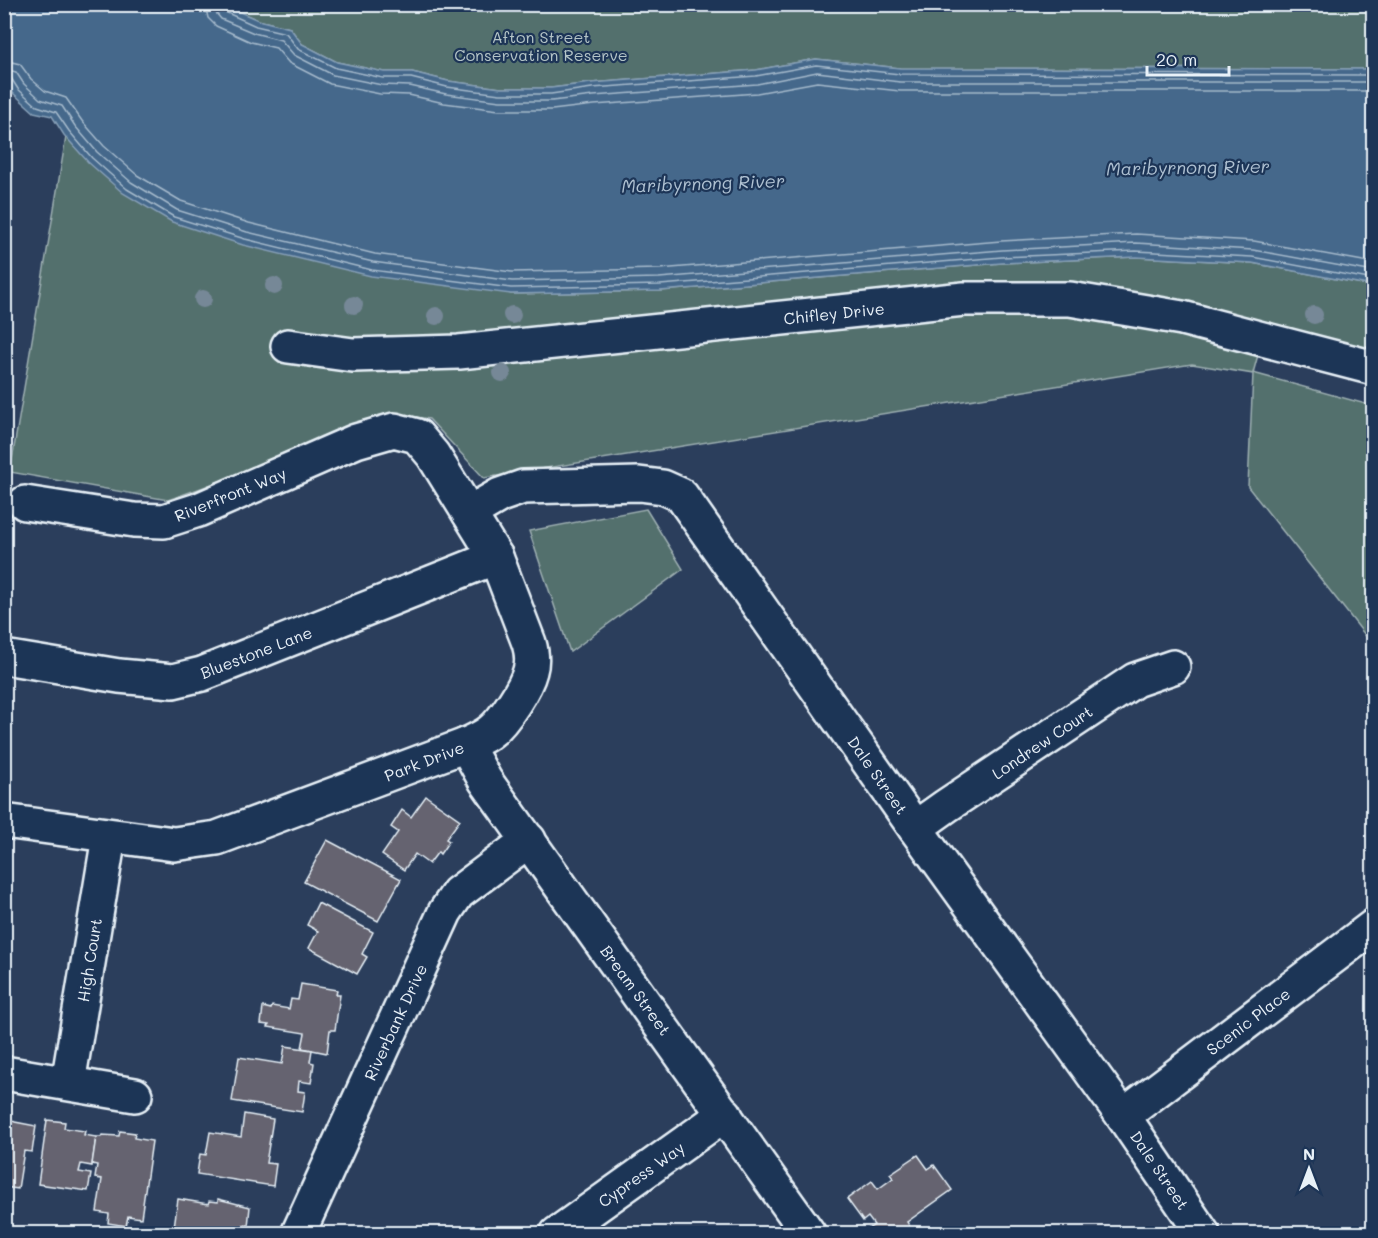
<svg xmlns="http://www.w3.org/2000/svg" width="1378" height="1238" viewBox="0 0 1378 1238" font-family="Mali,sans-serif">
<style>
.green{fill:#536f6d;stroke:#9eb0b2;stroke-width:1.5}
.water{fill:#44688b;stroke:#869fb7;stroke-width:1.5}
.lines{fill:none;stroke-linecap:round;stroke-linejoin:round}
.shore{stroke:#a6bacc;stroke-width:1.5}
.building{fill:#656470;stroke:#e8f1f8;stroke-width:1.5}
.minor-casing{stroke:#e8f1f8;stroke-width:38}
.minor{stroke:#1d3557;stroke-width:33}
.tree{fill:#768897}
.labels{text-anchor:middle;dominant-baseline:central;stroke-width:4.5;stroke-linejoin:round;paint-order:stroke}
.park-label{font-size:16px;fill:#b4c4c7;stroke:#1d3557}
.street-label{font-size:16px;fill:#e8f1f8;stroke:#1d3557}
.water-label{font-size:18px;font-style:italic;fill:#afc1d2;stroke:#1d3557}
</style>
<rect width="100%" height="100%" fill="#2b3e5c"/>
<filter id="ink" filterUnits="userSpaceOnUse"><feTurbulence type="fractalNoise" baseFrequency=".0167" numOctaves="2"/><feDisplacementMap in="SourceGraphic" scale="12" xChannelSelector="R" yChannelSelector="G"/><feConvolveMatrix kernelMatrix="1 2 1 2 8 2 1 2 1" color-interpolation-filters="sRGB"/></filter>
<g filter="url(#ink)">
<!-- green -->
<g class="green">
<path d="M224,5H1373V69L900,68L816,59L756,70L591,83L551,88H501L448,81L412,72H384L337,62L302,44L290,28L258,20Z"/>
<path d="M66,137L511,294L660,291L1002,263L1136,257L1252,263L1373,286V350L1267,322L1253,373L1373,406V645L1248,487L1253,374L1192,364L484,478L429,419L403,415L168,500L10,472Z"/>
<path d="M646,509L683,569L570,652L529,531Z"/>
</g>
<!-- water -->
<path class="water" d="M4,5H224L258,20L290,28L302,44L337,62L384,72H412L448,81L501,88H551L591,83L756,70L816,59L900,68L1373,69V286L1252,263L1136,257L1002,263L660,291L511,294L371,276L243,245L172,222L123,193L88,162L64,135L52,116L34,112L13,93L5,78Z"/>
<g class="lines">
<!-- shore -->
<g class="shore">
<path d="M205,4L208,18L216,26L251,42L276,48L289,63L330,84L380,94L409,95L444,103L499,110H552L594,105L757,93L817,82L900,91H1374"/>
<path d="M214,4L216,13L221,19L254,33L281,40L294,55L333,75L382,85L410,86L446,94L500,101H552L593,96L757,84L817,72L900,82H1374"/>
<path d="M222,4L223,11L256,26L286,33L298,49L336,68L383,78H411L447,87L500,94H551L592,88L756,76L816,65L900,74L1374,75"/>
<path d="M4,60L20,64L31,79L45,91L66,98L82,121L104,146L137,175L181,201L249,223L375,254L512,272L659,269L1001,241L1136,234L1254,241L1374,263"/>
<path d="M4,69L16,72L24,84L40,99L62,106L75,126L97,152L131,182L177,210L247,232L373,262L512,281L659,278L1002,250L1136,243L1253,250L1374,272"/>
<path d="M4,76L11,78L18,89L37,106L56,112L69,131L92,158L127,189L174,217L245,239L372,270L511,288L660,285L1002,257L1136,251L1252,257L1374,280"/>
</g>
</g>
<!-- building -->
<g class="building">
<path d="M426,796L460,820L446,839L449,841L440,854L438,852L429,864L415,854L404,870L382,855L398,832L391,827L402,810L411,817Z"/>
<path d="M327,840L401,879L378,921L304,882Z"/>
<path d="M318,903L373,932L362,954L367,957L357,974L309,948L318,931L307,925Z"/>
<path d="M301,984L337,990L336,995H340L335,1030H330L327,1053L302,1048L305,1033L268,1027L269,1025L261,1024L263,1007L271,1009L272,1006L289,1009L291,999L298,1000Z"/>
<path d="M285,1046L312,1050L310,1062L314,1063L311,1083L299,1081L298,1091L305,1092L302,1112L232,1101L239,1057L282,1064Z"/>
<path d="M244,1114L273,1119L266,1163L276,1164L273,1186L197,1174L200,1154L206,1155L210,1132L241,1137Z"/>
<path d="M4,1116L15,1122L36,1126L32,1152L24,1151L18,1189L4,1187Z"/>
<path d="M47,1120L65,1122L64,1128L85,1131L84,1135L96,1137L92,1166L81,1164L79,1172L91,1174L88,1191L38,1184Z"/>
<path d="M120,1131L135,1133L134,1138L152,1141L141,1218L128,1216L126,1226L108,1223L109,1214L97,1212L102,1179L95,1178L97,1165L92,1164L96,1137H101L102,1135L119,1136Z"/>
<path d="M918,1155L928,1169L934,1165L952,1190L907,1222L910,1227L901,1234H866L865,1231L874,1225L868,1217L863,1221L847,1199L872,1181L878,1189L893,1178L890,1174Z"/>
<path d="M178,1199L208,1204L209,1201L218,1202V1199L250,1207L248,1226L244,1225L243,1234H173Z"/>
</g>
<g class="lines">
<defs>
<g id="minor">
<path d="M288,346L353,355L459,352L964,299H1070L1182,318L1374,368"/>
<path d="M469,513L500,495L523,487L639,484L663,487L681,495L915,828L1123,1116L1203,1234"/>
<path d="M4,657L119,676L173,681L202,674L496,557"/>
<path d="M466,745L485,780L809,1234"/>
<path d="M4,821L174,844L217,838L466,745C474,741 484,737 491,731C504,721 526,687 530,671C533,661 532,653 529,643L496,557L433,455L417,436L394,430L356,441L198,510L164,521L134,520L25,503"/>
<path d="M915,828L946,806L1135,680L1173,667"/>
<path d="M4,1073L135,1095"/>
<path d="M68,1083L109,837"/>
<path d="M1123,1116L1374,926"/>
<path d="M298,1234L445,912L458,893L529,840"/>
<path d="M557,1234L725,1114"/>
</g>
</defs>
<!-- minor casing -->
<use href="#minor" class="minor-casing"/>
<!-- minor -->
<use href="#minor" class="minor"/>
</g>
<!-- trees -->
<g class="tree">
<circle cx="274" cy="286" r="9"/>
<circle cx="203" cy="299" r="9"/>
<circle cx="354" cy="305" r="9"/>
<circle cx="512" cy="315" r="9"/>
<circle cx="1314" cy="315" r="9"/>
<circle cx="436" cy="316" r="9"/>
<circle cx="502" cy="373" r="9"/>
</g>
</g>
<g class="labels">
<!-- park labels -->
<g class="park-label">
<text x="541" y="36">Afton Street<tspan x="541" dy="18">Conservation Reserve</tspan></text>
</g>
<!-- street labels -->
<g class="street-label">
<text transform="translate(834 313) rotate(-6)">Chifley Drive</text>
<text transform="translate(230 494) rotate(-22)">Riverfront Way</text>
<text transform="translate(256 652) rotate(-21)">Bluestone Lane</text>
<text transform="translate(1042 742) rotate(-34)">Londrew Court</text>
<text transform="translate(424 761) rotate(-21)">Park Drive</text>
<text transform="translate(878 775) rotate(55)">Dale Street</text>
<text transform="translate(89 960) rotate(-81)">High Court</text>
<text transform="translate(636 990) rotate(54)">Bream Street</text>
<text transform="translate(1248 1021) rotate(-37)">Scenic Place</text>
<text transform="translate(395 1022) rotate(-65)">Riverbank Drive</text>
<text transform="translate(1160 1170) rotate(56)">Dale Street</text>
<text transform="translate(641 1174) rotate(-35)">Cypress Way</text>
</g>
<!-- water labels -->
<g class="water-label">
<text transform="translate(1188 167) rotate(-1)">Maribyrnong River</text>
<text transform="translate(703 183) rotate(-2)">Maribyrnong River</text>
</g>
</g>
<!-- margin -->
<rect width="1378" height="1238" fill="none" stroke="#1d3557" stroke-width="24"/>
<rect x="12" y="12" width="1354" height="1214" fill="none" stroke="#e8f1f8" stroke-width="2" filter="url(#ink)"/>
<!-- north arrow -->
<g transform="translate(1309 1169)" stroke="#1d3557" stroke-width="4.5" paint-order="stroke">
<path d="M0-4.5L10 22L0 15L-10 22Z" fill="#e8f1f8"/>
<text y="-9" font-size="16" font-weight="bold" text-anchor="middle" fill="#e8f1f8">N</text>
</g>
<!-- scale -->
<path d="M1147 66v9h82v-9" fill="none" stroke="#e8f1f8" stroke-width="3"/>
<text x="1156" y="66" font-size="18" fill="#e8f1f8" stroke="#1d3557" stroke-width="4.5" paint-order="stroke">20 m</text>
</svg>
